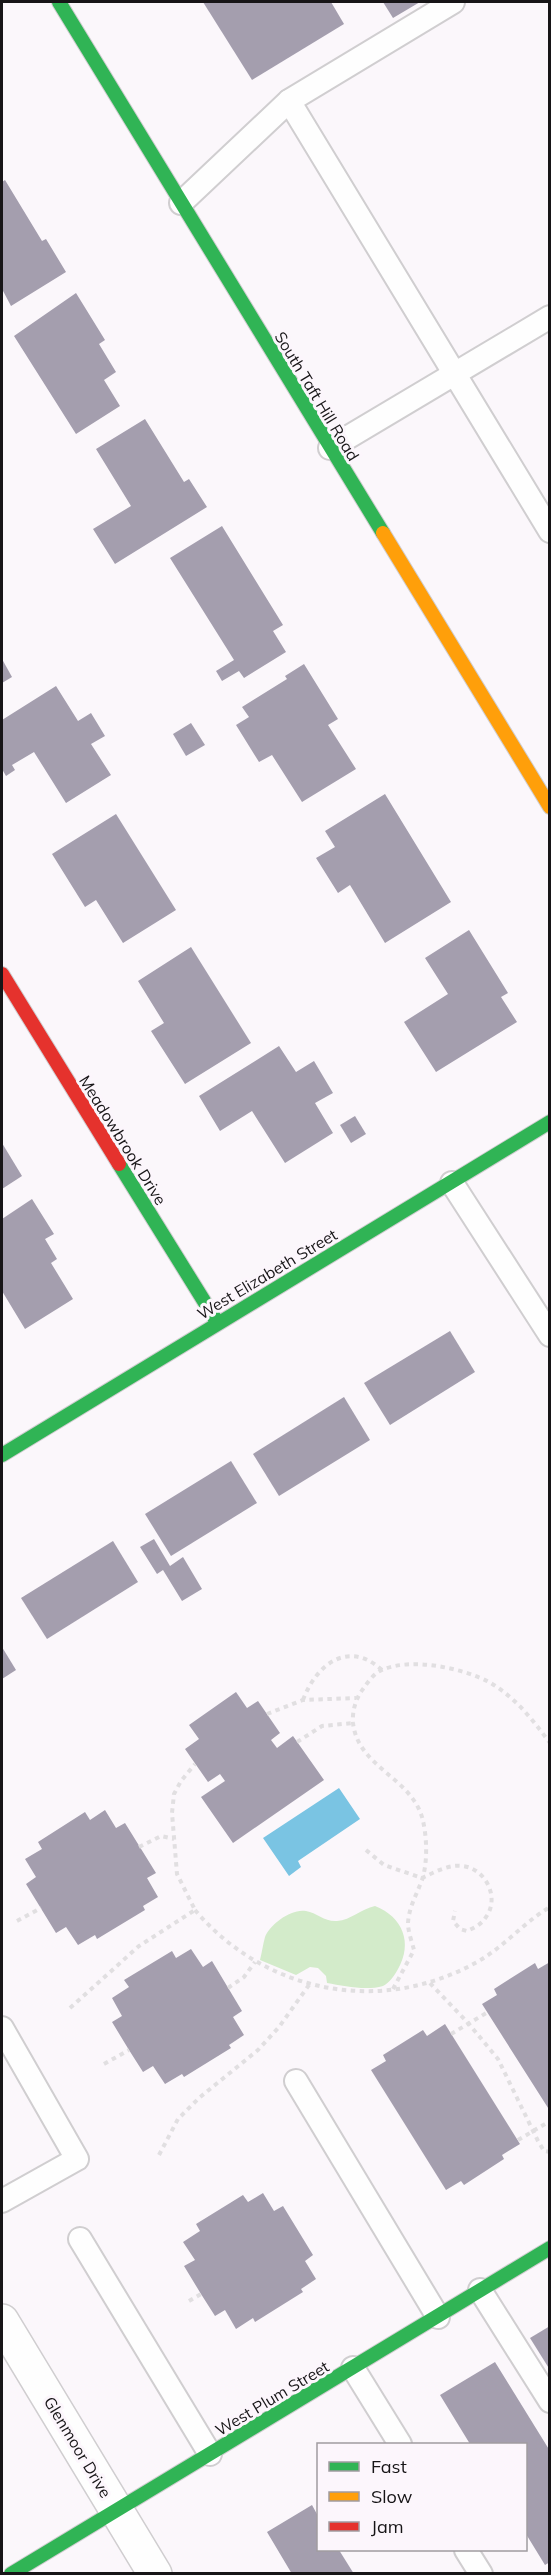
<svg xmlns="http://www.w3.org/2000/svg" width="551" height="2575" viewBox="0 0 551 2575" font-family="Mulish,sans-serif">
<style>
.green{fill:#d3ebca}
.water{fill:#7ac4e3}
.building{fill:#a49eae}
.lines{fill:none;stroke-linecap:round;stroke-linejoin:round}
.lane-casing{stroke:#d0ced0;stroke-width:26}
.street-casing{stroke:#d0ced0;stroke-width:36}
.fast-casing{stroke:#d0ced0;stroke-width:16}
.slow-casing{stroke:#d0ced0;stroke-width:16}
.jam-casing{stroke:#d0ced0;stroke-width:16}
.path{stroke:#e1dfe1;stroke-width:4;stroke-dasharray:4.5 4.5;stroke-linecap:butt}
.lane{stroke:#fefefe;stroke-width:22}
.street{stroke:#fefefe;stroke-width:33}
.fast{stroke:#30b455;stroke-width:14}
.slow{stroke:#ff9f0a;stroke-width:14}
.jam{stroke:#e5322d;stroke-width:14}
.labels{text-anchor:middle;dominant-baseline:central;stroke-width:6;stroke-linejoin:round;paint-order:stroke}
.street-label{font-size:16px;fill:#171517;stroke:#fcf6fc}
</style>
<rect width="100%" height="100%" fill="#fbf7fb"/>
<!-- green -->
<path class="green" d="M375,1906C403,1917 413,1943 398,1969C395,1975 389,1983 383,1986C366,1991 344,1986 327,1983L326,1976L318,1968L310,1967L296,1975L260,1960C262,1952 263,1944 265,1937C270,1924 292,1908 306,1911C317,1913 325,1922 337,1921C351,1920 361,1909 375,1906Z"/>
<!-- water -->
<path class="water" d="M339,1788L360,1819L298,1861L301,1867L289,1876L263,1838Z"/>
<!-- building -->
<g class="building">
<path d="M203,2H331L344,24L252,80Z"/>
<path d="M383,2H420L393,18Z"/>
<path d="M5,180L42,241L46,239L66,272L11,306L2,289V182Z"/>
<path d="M76,293L105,340L99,344L116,372L104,380L120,406L76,434L14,336Z"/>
<path d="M145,419L184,482L189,479L207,507L115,564L93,529L131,506L96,449Z"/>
<path d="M222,526L283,625L273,631L286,652L244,678L239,671L222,681L216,671L234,660L170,558Z"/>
<path d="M2,659L12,677L2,683Z"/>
<path d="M304,664L338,719L328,725L356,769L302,802L272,755L259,762L236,725L249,717L242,707L287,679L285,676Z"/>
<path d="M56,686L78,721L91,713L105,736L91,744L111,775L66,803L34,752L12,765L15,770L6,776L2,769V720Z"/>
<path d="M191,723L205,745L186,756L173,734Z"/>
<path d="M385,794L451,902L385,943L350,885L338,893L316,858L335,847L325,831Z"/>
<path d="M116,814L176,910L123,943L96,900L85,907L52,854Z"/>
<path d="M469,930L508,993L501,997L517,1022L436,1072L404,1022L448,994L425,958Z"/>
<path d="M191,947L251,1043L185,1084L151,1031L164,1023L138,981Z"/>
<path d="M279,1046L296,1072L314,1061L333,1093L315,1103L333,1133L285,1163L252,1111L220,1131L199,1096Z"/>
<path d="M355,1116L366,1134L351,1143L340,1125Z"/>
<path d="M2,1143L22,1176L2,1189Z"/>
<path d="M32,1199L54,1234L45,1239L57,1259L51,1263L73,1299L25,1329L2,1291V1219Z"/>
<path d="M450,1331L475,1372L390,1425L364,1383Z"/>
<path d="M344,1397L370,1440L279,1496L253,1454Z"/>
<path d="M231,1461L257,1503L171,1556L145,1514Z"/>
<path d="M154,1539L170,1566L183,1557L202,1589L182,1601L163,1570L157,1574L140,1547Z"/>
<path d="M113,1541L138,1582L47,1639L21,1598Z"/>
<path d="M2,1647L16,1670L2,1679Z"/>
<path d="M236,1692L247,1708L258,1701L280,1733L271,1740L277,1748L293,1736L324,1780L233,1843L201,1797L225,1781L220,1774L208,1782L185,1749L199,1739L189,1725Z"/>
<path d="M105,1810L116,1828L125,1823L156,1873L147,1878L158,1897L143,1906L145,1910L97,1939L95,1935L78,1945L66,1927L56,1933L26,1884L36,1877L25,1859L42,1849L38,1842L85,1812L90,1820Z"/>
<path d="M191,1949L203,1967L212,1961L242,2011L233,2017L244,2035L229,2045L231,2048L184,2077L182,2074L165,2084L153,2066L143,2072L129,2050L112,2022L122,2016L112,1998L129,1987L124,1980L172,1951L176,1958Z"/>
<path d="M550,1962V2111L482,2004L497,1995L494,1989L535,1963L538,1969Z"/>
<path d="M445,2024L520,2144L502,2155L504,2159L464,2185L461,2181L446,2190L371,2070L386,2061L383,2055L423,2030L427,2036Z"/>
<path d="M263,2193L274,2211L283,2206L313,2255L305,2261L316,2279L301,2289L303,2292L255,2322L253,2318L236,2329L225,2310L215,2316L201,2294L184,2266L195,2260L183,2242L200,2231L196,2224L243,2195L248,2202Z"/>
<path d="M550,2326V2370L530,2338Z"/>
<path d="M495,2362L550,2451V2562L545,2565L526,2534V2444H470L440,2395Z"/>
<path d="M312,2505L318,2516V2550H339L354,2574H292L267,2532Z"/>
</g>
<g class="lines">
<defs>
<g id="lane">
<path d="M289,101L550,531"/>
<path d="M181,203L289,101L453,2"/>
<path d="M330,448L550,317"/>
<path d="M452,1183L550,1335"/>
<path d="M2,2028L77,2159L2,2201"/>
<path d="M296,2081L438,2317"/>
<path d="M80,2239L210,2454"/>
<path d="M480,2290L550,2401"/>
<path d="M353,2368L400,2444"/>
<path d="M466,2550L481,2574"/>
</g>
<path id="street" d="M2,2321L155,2574"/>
<g id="fast">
<path d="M59,2L383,533"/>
<path d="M119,1164L217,1322"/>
<path d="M2,1455L550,1122"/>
<path d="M11,2574L550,2248"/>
</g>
<path id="slow" d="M383,533L550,807"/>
<path id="jam" d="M2,974L119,1164"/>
</defs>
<!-- lane casing -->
<use href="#lane" class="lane-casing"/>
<!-- street casing -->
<use href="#street" class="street-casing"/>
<!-- fast casing -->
<use href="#fast" class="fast-casing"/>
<!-- slow casing -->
<use href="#slow" class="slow-casing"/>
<!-- jam casing -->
<use href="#jam" class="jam-casing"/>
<!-- path -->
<g class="path">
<path d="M303,1700C316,1665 348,1639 382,1670"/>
<path d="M267,1714L303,1700L356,1698"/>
<path d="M297,1742L322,1726L353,1723"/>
<path d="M139,1847L161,1836L174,1839"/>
<path d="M366,1850L384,1865L422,1878C435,1872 449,1864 463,1866C486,1869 500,1898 486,1917C482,1924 474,1928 467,1931L460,1929L453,1921L455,1911"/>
<path d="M195,1910C265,1993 381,2016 477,1962C504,1947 523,1923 550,1907"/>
<path d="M17,1921L41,1908"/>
<path d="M430,1983L469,2024L498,2059L538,2141L544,2151L550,2152"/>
<path d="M228,1988L244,1977L255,1962"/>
<path d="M393,1989L414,1950C412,1942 408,1932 408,1923C409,1907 416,1896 422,1880C428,1862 427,1835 422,1817C410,1777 358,1767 353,1723C352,1711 356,1698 363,1689C368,1682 374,1673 382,1670C411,1657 462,1668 489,1682C515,1697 532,1719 550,1743"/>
<path d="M70,2008L139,1946L195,1910L177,1874L172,1813L174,1794L181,1781L195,1764"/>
<path d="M451,2034L488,2012"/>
<path d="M104,2064L129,2050"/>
<path d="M518,2140L550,2121"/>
<path d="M159,2155L178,2119L199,2098L258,2050L279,2027L309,1985"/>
<path d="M189,2301L201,2294"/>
</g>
<!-- lane -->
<use href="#lane" class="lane"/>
<!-- street -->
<use href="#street" class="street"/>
<!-- fast -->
<use href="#fast" class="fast"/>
<!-- slow -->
<use href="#slow" class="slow"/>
<!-- jam -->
<use href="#jam" class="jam"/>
</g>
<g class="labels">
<!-- street labels -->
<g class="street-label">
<text transform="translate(317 396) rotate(59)">South Taft Hill Road</text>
<text transform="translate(123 1140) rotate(58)">Meadowbrook Drive</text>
<text transform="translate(267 1274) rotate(-31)">West Elizabeth Street</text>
<text transform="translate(272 2398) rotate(-31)">West Plum Street</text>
<text transform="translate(78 2447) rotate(59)">Glenmoor Drive</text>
</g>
</g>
<!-- border -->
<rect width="551" height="2575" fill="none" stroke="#171517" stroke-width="6"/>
<!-- legend -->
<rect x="317" y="2443" width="210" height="108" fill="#fcf6fc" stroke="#a09ca0" stroke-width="1.5"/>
<rect x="329" y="2462" width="30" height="9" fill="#30b455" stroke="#a09ca0" stroke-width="1.5"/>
<text x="371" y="2473" font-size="18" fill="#171517">Fast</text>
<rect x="329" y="2492" width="30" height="9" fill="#ff9f0a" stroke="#a09ca0" stroke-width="1.5"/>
<text x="371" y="2503" font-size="18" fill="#171517">Slow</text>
<rect x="329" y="2522" width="30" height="9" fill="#e5322d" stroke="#a09ca0" stroke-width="1.5"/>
<text x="371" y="2533" font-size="18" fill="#171517">Jam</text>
</svg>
